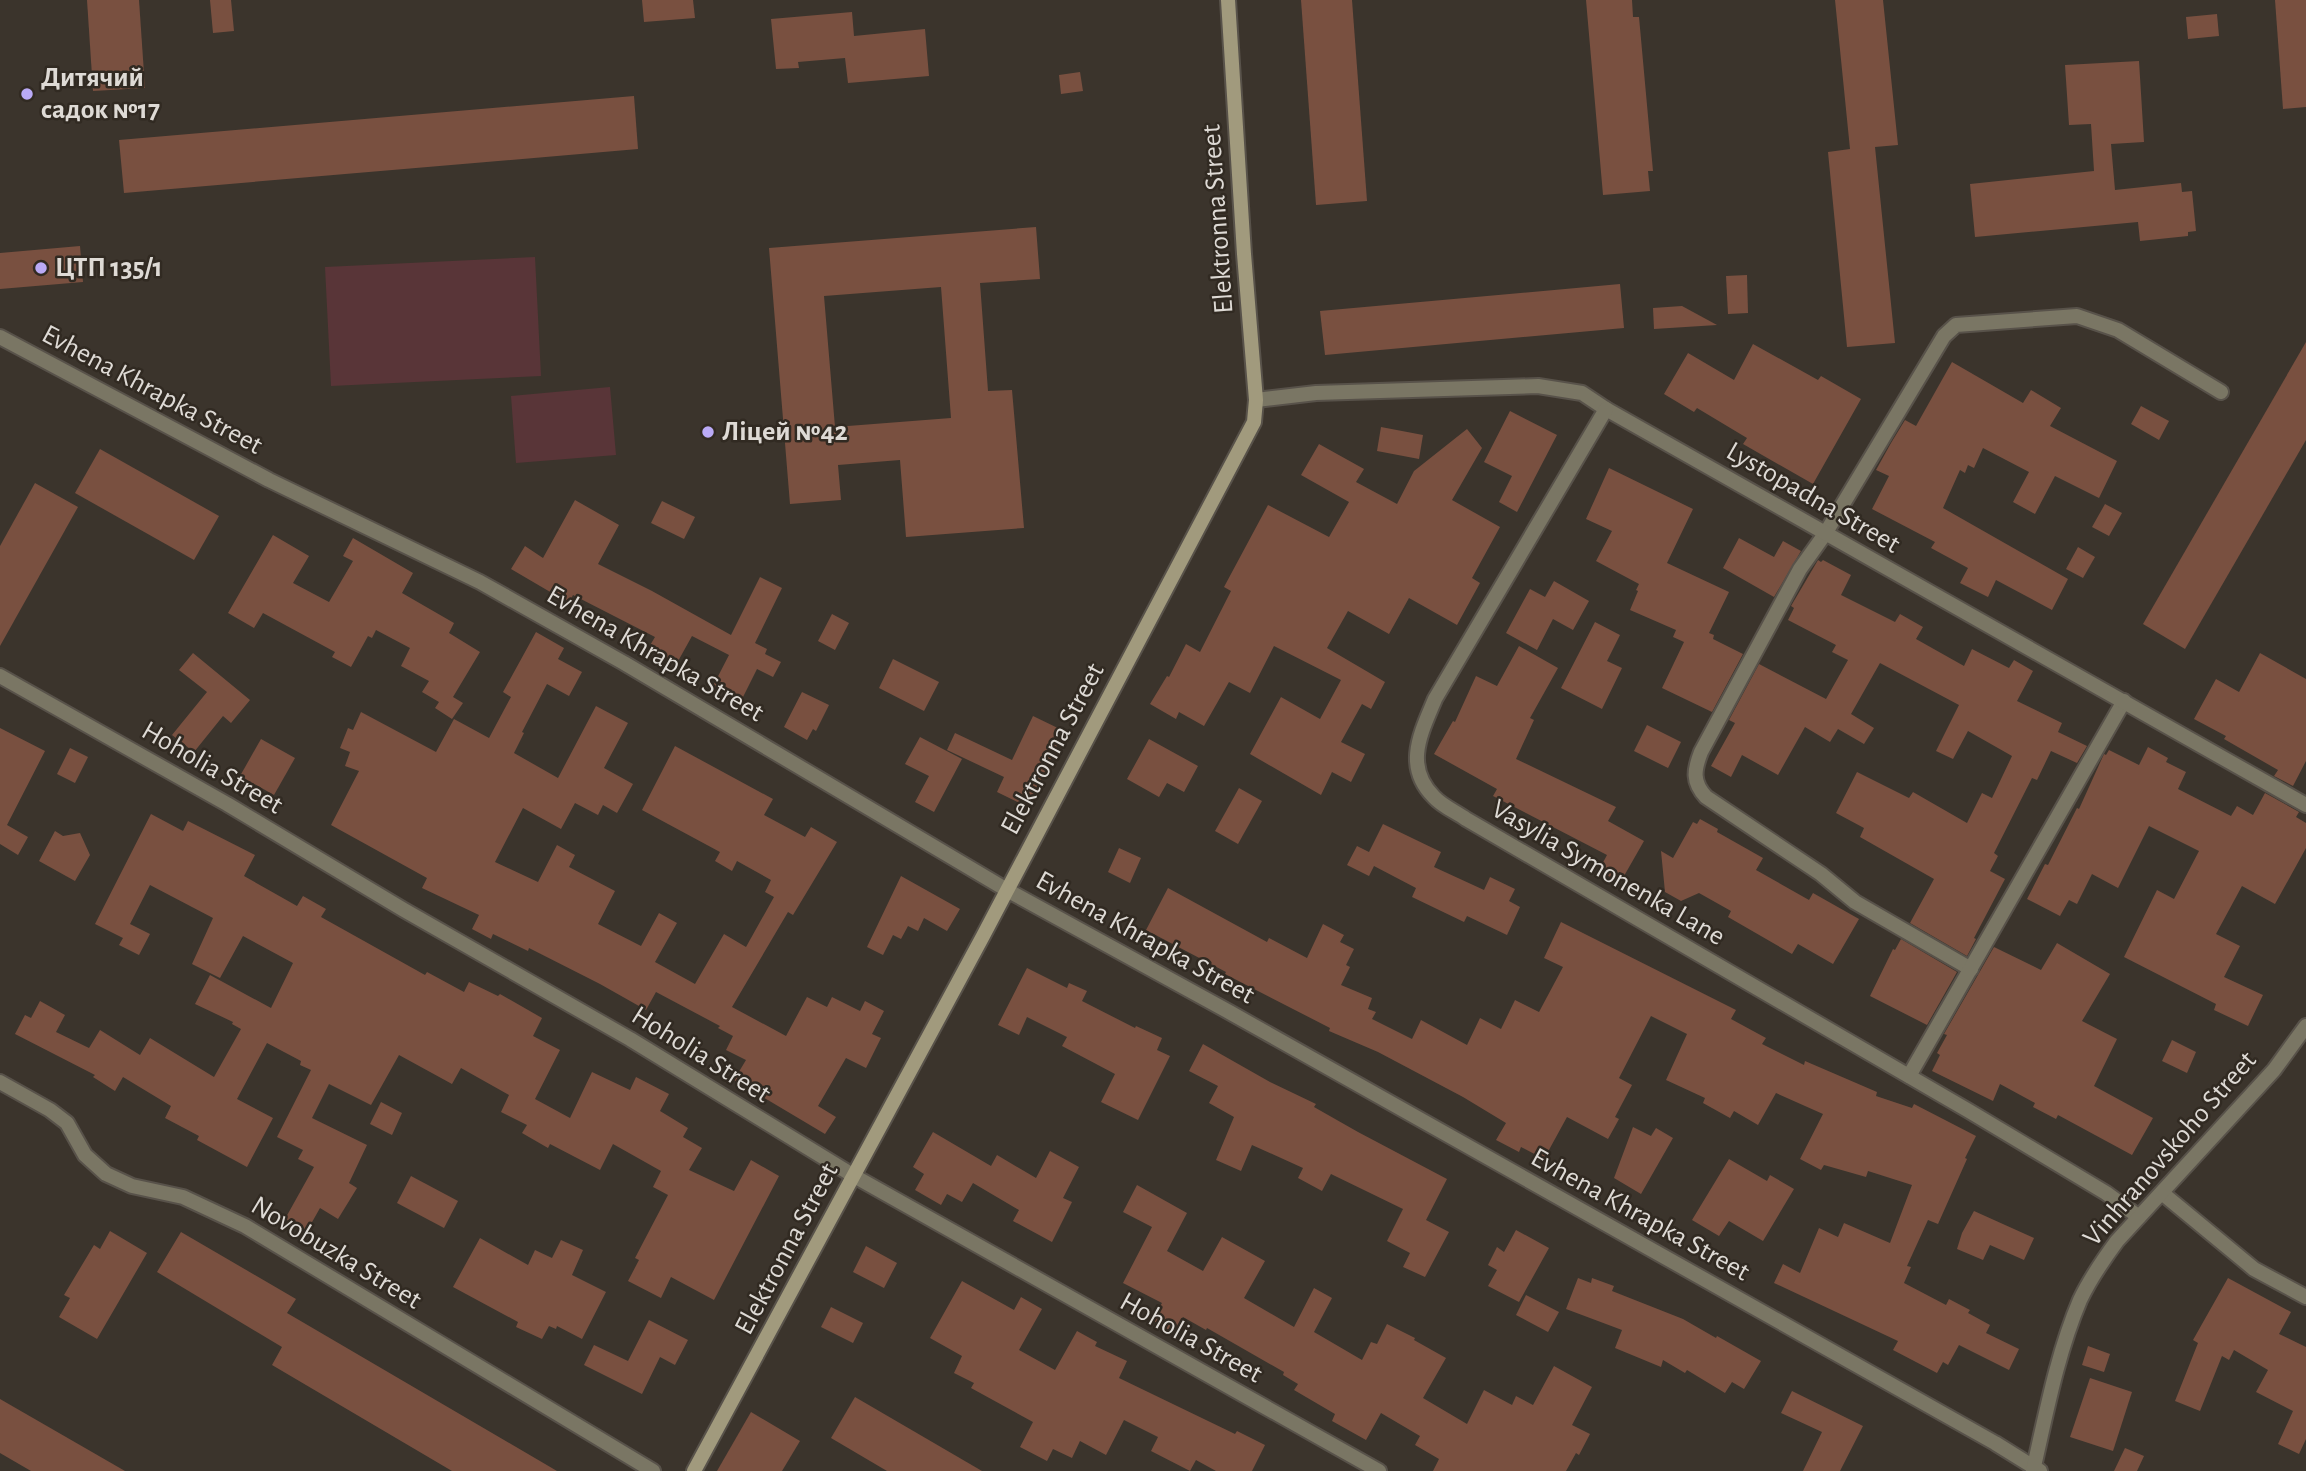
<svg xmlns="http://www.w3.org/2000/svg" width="2306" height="1471" viewBox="0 0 2306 1471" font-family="'Alegreya Sans',sans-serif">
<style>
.green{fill:#593538}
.building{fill:#795040;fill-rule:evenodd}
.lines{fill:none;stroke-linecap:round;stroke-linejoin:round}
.lane-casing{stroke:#58524a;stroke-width:18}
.street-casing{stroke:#58524a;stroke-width:18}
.secondary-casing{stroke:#58524a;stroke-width:18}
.lane{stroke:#7a7664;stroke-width:14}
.street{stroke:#7a7664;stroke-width:14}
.secondary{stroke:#a19a7d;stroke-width:14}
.poi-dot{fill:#baaaf6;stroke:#312a22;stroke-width:2.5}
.labels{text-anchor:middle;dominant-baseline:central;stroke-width:5;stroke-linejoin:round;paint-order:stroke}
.poi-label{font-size:28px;font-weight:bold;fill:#dedad5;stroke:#312a22;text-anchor:start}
.street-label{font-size:28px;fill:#dedad5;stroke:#312a22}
</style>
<rect width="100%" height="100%" fill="#3b342c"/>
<!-- green -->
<g class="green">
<path d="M535,257L541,376L331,386L325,267Z"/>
<path d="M610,387L616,455L516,463L511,396Z"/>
</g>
<!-- building -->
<g class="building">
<path d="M87,0H139L145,88L93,91Z"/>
<path d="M210,0H231L234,31L213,33Z"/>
<path d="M642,0H693L695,18L644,22Z"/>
<path d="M1301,0H1352L1367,201L1316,205Z"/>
<path d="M1586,0H1632L1633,17H1639L1653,171H1648L1650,191L1603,195Z"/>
<path d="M1835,0H1883L1898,145L1875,147L1895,343L1847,347L1828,152L1850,149Z"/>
<path d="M2275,0H2306V107L2283,109Z"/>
<path d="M852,12L854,36L925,29L929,76L848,83L845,58L798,62L799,68L776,69L771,19Z"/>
<path d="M2217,14L2219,36L2188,39L2186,17Z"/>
<path d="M2139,61L2144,142L2111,144L2115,190L2181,183L2182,192L2192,191L2196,231L2188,232V236L2140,241L2138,222L1975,237L1970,184L2094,171L2091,124L2069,125L2065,65Z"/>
<path d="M1080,72L1083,91L1061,94L1059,75Z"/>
<path d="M634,96L638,149L124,193L119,140Z"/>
<path d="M1036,227L1040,279L980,283L988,391L1012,390L1024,528L906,537L900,460L838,465L841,500L790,504L769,248ZM941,287L951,418L835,427L824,296Z"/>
<path d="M80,246L83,282L0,289V253Z"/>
<path d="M1747,275L1748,313L1728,314L1726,276Z"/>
<path d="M1620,284L1624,328L1325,355L1320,311Z"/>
<path d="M1682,306L1717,325L1654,329L1653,308Z"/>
<path d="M2306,342V440L2185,649L2143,624Z"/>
<path d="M1753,344L1818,380L1821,376L1861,399L1813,484L1743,444L1747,438L1697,408L1694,412L1664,394L1688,353L1734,380Z"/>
<path d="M1952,362L2023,403L2031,390L2061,408L2050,426L2117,461L2099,498L2055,476L2035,514L2013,502L2029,472L1983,448L1974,468L1968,465L1965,473L1960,470L1943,508L2068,579L2052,610L1996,580L1988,597L1960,583L1968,568L1931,548L1935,542L1872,509L1889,476L1876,470L1891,443L1905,420L1916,426Z"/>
<path d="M2141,406L2169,421L2159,440L2131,424Z"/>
<path d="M1510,411L1557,435L1517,512L1499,502L1512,476L1484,462Z"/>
<path d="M1381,427L1423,435L1419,459L1377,451Z"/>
<path d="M1467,429L1482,448L1452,500L1500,527L1472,578L1480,583L1457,625L1409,598L1389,634L1348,611L1327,648L1385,682L1371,709L1362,704L1341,742L1365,754L1351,782L1332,772L1321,795L1250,754L1281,697L1320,719L1341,680L1274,646L1250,693L1229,682L1204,726L1179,712L1176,719L1150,704L1167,676L1169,677L1186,644L1200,652L1231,591L1224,587L1268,505L1329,537L1349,502L1301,475L1319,444L1364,469L1356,482L1397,504L1414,471Z"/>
<path d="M100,449L219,516L194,560L75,493Z"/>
<path d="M1609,468L1693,509L1667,563L1729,592L1709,633L1714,635L1713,639L1743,654L1712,712L1662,688L1684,642L1673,637L1676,630L1630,610L1638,591L1636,590L1639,584L1596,561L1612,531L1586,519Z"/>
<path d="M35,483L78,507L0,646V546Z"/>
<path d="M575,500L619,525L598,564L652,591L731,635L760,577L782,588L755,643L767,649L765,654L781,662L773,677L757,669L741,701L713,686L729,655L692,636L677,663L649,647L655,637L573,595L569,603L511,569L525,546L543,558Z"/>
<path d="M662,501L695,517L684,539L651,523Z"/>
<path d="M2105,504L2122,513L2109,536L2092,527Z"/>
<path d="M273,535L309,556L293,583L329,602L353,561L343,556L353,538L413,573L402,593L454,623L449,633L480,652L453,697L463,703L452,719L435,708L439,702L422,692L429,681L401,666L410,648L376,630L372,638L368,636L351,667L332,657L335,652L263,613L254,628L228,613Z"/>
<path d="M1739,538L1774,557L1783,541L1801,551L1774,597L1723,568Z"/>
<path d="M2078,547L2095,557L2083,578L2066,569Z"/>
<path d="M1818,560L1821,562L1823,560L1851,575L1841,595L1895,622L1900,614L1923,627L1916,639L1964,666L1972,649L2009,668L2014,660L2033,671L2017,701L2062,723L2058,732L2087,746L2077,763L2051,751L2037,780L2032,778L1994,853L1998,856L1990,871L2005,879L1974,938L1976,939L1967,956L1910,923L1934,879L1860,837L1864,828L1836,813L1857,772L1909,798L1913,792L1967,823L1982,793L1992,798L2012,756L1968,731L1953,759L1936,751L1959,705L1880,663L1851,714L1874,728L1864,744L1838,729L1830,742L1805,727L1778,775L1742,755L1731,777L1711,766L1735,723L1729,720L1759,664L1826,699L1848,660L1832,652L1836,645L1788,620L1794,608L1791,606Z"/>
<path d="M1554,581L1589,601L1573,630L1553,619L1537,650L1506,633L1530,589L1545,597Z"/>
<path d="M832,614L849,623L835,650L818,641Z"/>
<path d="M1595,622L1620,635L1607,661L1622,668L1602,709L1561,688Z"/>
<path d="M536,632L564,648L558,659L582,672L569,696L547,684L522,732L524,733L514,753L558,778L596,706L628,723L604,768L633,784L617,813L603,805L598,815L575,803L561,829L523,808L495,862L538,882L557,845L575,855L569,867L615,891L598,924L641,946L659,913L677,923L655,962L695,984L724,934L746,947L774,897L765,892L771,880L737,861L732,871L715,861L720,852L642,810L675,746L773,799L764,815L805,837L811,827L837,842L793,915L788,912L732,1007L786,1036L807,997L827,1007L832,997L860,1011L865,1001L884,1011L872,1034L881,1038L866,1068L846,1058L818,1106L836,1117L825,1134L734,1080L746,1060L726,1050L733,1036L718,1028L720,1026L656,992L646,1010L600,984L529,948L528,951L493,934L491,939L472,929L479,915L422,888L427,878L331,825L359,771L345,766L350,752L340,748L348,728L353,730L361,712L436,752L454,719L489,738L511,697L503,692Z"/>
<path d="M1519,646L1558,668L1530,718L1534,720L1516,759L1616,807L1608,821L1644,841L1620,883L1599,870L1607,855L1493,796L1497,789L1434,754L1453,721L1455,722L1476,676L1497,686Z"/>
<path d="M193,653L250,700L231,723L223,716L194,752L172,735L207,692L179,670Z"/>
<path d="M2260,653L2306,679V761L2293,786L2274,776L2278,770L2224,739L2226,736L2194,719L2216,679L2239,692Z"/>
<path d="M893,659L939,682L924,711L879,688Z"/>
<path d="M802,692L829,705L816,731L813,729L807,740L784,727Z"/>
<path d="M1033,716L1064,731L1028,807L997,792L1004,777L947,750L955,733L1012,760Z"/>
<path d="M1647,725L1681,742L1668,768L1634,751Z"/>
<path d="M0,728L45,751L7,825L28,837L18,855L0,844Z"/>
<path d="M920,737L962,759L934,812L915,802L929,776L905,764Z"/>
<path d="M261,739L295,758L274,795L240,776Z"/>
<path d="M1149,739L1198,766L1184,792L1167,783L1159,797L1127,779Z"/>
<path d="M2148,747L2168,758L2166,762L2186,772L2178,789L2231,816L2237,806L2253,815L2265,793L2299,812L2296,817L2306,823V848L2275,904L2242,886L2216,934L2240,946L2224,977L2263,995L2248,1026L2214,1010L2216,1004L2124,957L2157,890L2174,899L2199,851L2149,826L2118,888L2092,874L2077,904L2069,900L2060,916L2027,899L2045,864L2048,865L2077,808L2079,809L2104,754L2106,755L2109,750L2139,765Z"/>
<path d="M70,748L88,757L75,783L57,774Z"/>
<path d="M1239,788L1262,801L1238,844L1215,831Z"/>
<path d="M151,814L183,831L188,821L255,855L244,876L297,906L303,896L326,909L321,917L425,975L427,972L464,992L469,982L498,996L500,994L542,1018L533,1036L560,1050L535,1099L570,1118L592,1072L630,1090L636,1077L669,1094L660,1111L688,1128L683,1137L702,1148L689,1170L734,1191L751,1160L779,1176L714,1300L671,1277L661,1298L628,1281L639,1260L635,1258L668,1195L653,1187L661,1171L613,1144L600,1170L550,1144L548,1148L522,1133L527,1125L501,1112L509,1095L461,1068L452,1084L399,1055L371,1105L329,1084L312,1118L367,1145L349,1183L357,1188L338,1219L320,1208L307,1231L285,1219L314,1167L298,1159L303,1150L277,1137L311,1070L300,1065L301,1061L267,1043L237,1099L273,1118L247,1167L197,1140L199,1136L165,1118L171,1106L123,1077L115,1091L93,1077L95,1075L15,1034L25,1015L31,1018L40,1001L65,1015L56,1032L89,1048L100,1030L140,1055L150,1038L214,1077L241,1029L232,1024L233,1022L195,1004L210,975L271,1008L293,963L243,936L220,978L192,964L213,918L150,885L130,924L150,934L139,955L119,945L123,938L95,924Z"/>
<path d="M1700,819L1718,829L1717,832L1763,858L1756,870L1809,900L1813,893L1859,919L1833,964L1798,944L1792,954L1728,917L1731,911L1699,893L1681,901L1665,892L1661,851L1673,858L1693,822L1697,824Z"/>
<path d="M1383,824L1441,852L1434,867L1484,890L1490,877L1515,889L1509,901L1520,907L1507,935L1467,916L1464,922L1412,897L1416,888L1374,866L1369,876L1347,865L1357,846L1369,852Z"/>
<path d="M55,831L63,836L80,833L90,855L75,881L39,861Z"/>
<path d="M1119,848L1141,858L1130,883L1108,872Z"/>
<path d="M901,876L960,909L947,931L924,918L918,931L908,926L901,939L893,935L883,955L867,947Z"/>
<path d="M1168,888L1267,942L1269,938L1307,958L1323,924L1344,935L1340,942L1354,949L1346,965L1350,967L1341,985L1372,998L1368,1009L1376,1012L1372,1019L1412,1039L1421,1020L1467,1045L1480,1018L1501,1029L1515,1000L1539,1012L1563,967L1544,958L1561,922L1736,1010L1731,1019L1766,1038L1762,1044L1804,1065L1805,1061L1877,1092L1876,1096L1912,1108L1914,1104L1976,1136L1965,1158L1967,1159L1938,1224L1928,1220L1907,1266L1911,1267L1904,1283L1946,1305L1949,1299L1970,1310L1968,1313L1990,1325L1986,1333L2019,1349L2009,1370L1959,1345L1948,1365L1943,1362L1937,1373L1893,1350L1898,1341L1774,1283L1783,1264L1800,1273L1819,1228L1838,1237L1844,1223L1890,1243L1912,1185L1868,1171L1866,1177L1824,1165L1821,1170L1800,1159L1823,1114L1776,1093L1758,1125L1734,1111L1730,1118L1703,1103L1705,1098L1666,1080L1687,1034L1651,1016L1619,1078L1632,1085L1615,1117L1619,1119L1608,1139L1567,1117L1544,1159L1521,1147L1519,1152L1496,1140L1506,1123L1463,1097L1378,1052L1329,1031L1330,1028L1225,974L1226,972L1146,930Z"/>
<path d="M1901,939L1957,972L1927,1025L1870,996L1893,949L1895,950Z"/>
<path d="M2057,943L2110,974L2082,1021L2117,1039L2094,1086L2153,1118L2132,1155L2058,1115L2056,1119L2033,1107L2035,1103L2000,1084L1993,1101L1932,1071L1940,1055L1937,1053L1947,1035L1944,1034L1994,947L2041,970Z"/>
<path d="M1027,968L1067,988L1069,983L1087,991L1082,1001L1135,1028L1136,1026L1162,1038L1157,1050L1170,1056L1138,1120L1101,1102L1115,1074L1062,1046L1067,1037L1027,1017L1019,1035L998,1025Z"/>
<path d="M2172,1040L2196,1052L2187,1073L2162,1061Z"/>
<path d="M1203,1044L1270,1082L1316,1104L1314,1107L1358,1132L1447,1179L1426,1220L1449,1232L1425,1277L1403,1267L1410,1253L1387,1241L1403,1209L1331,1174L1322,1191L1298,1178L1303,1168L1252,1145L1241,1171L1216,1160L1234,1117L1209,1103L1218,1086L1189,1071Z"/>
<path d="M381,1102L402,1113L392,1135L370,1124Z"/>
<path d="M1633,1127L1651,1136L1656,1128L1673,1138L1641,1194L1614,1178Z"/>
<path d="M933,1132L991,1166L997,1155L1036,1178L1050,1151L1079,1167L1063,1198L1072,1202L1052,1242L1013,1221L1019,1210L973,1183L962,1202L947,1194L941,1205L915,1190L924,1174L913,1167Z"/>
<path d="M1729,1159L1767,1181L1770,1175L1794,1189L1763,1241L1729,1221L1719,1236L1692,1220Z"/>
<path d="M411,1176L458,1201L444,1228L397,1203Z"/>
<path d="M1137,1185L1187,1213L1167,1251L1203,1271L1222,1237L1265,1261L1244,1298L1294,1327L1314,1288L1332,1298L1314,1332L1362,1360L1371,1342L1377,1344L1387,1324L1415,1338L1414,1340L1446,1358L1423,1398L1467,1424L1484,1390L1512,1405L1516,1396L1533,1405L1554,1366L1592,1387L1572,1425L1590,1434L1579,1455L1576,1453L1566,1471H1433L1439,1459L1415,1445L1420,1436L1381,1413L1366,1440L1332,1421L1335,1414L1294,1390L1298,1384L1283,1375L1284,1372L1207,1328L1206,1330L1183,1317L1174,1333L1152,1320L1162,1303L1123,1283L1152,1227L1123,1212Z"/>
<path d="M1974,1211L2034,1238L2024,1260L1990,1245L1983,1260L1957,1249L1962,1233Z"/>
<path d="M1516,1230L1549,1248L1519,1302L1488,1286L1497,1270L1488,1265L1497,1247L1504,1252Z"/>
<path d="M110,1231L147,1253L97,1339L59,1317L70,1298L64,1295L94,1245L100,1249Z"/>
<path d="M181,1232L296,1299L287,1313L557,1471H452L272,1365L282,1347L157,1272Z"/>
<path d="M480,1238L528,1265L535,1250L552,1258L561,1240L583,1250L572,1275L606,1292L582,1339L557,1326L556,1329L549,1326L542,1339L516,1327L518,1322L453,1287Z"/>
<path d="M866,1246L897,1263L884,1288L853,1272Z"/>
<path d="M1578,1278L1591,1283L1592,1278L1614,1286L1612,1291L1683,1319L1716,1338L1717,1336L1761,1361L1744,1389L1732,1382L1725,1393L1687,1370L1685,1373L1663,1360L1661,1367L1615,1348L1622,1330L1566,1309Z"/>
<path d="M2228,1278L2291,1312L2279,1334L2306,1347V1439L2299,1454L2278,1444L2293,1411L2256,1392L2268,1370L2234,1350L2229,1360L2222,1356L2200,1411L2175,1401L2198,1343L2193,1340Z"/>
<path d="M962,1281L1014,1310L1021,1297L1042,1309L1019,1350L1055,1370L1077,1331L1097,1342L1095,1346L1127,1361L1119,1378L1235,1434L1237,1431L1265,1445L1252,1471H1216L1196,1460L1190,1471L1151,1451L1158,1437L1124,1420L1106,1455L1080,1441L1072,1458L1053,1449L1047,1461L1020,1447L1033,1422L971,1388L974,1383L954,1373L962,1356L930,1338Z"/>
<path d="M1526,1295L1559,1312L1548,1332L1516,1315Z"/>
<path d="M831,1307L863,1323L853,1343L821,1327Z"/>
<path d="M649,1320L688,1340L675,1365L660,1357L642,1394L584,1365L594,1345L628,1361Z"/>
<path d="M2088,1346L2110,1354L2104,1372L2082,1365Z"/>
<path d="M2090,1378L2132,1392L2113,1451L2070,1437Z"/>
<path d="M1792,1391L1863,1426L1840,1471H1803L1822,1432L1781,1413Z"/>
<path d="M855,1397L982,1471H887L831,1438Z"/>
<path d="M0,1399L125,1471H31L0,1453Z"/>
<path d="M751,1412L800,1441L782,1471H717Z"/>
<path d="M2125,1448L2144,1456L2137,1471H2114Z"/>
</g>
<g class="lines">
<defs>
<g id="lane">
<path d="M1971,969L1855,902L1821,874L1706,797C1692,782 1694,770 1701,752L1800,569L1825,534L1944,336L1956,325L2077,316L2118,330L2221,392"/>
<path d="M1909,1076L2124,701"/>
</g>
<g id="street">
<path d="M0,337L269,480L480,582L624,663L1007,890L1231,1013L1995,1443L2040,1471"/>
<path d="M1256,400L1316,393L1538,386L1582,393L1606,409L2306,805"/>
<path d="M1606,409L1435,699C1421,733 1403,766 1434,797C1442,806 1456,812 1466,819L1969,1111L2106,1193L2139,1217"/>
<path d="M0,676L227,804L404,910L630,1039L854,1176L1379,1471"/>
<path d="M0,1082L50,1110L67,1123L85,1155L106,1174L132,1186L183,1197L245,1226L653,1471"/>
<path d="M2162,1193L2254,1269L2306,1297"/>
<path d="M2033,1471C2046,1414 2057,1354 2080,1300C2090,1279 2103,1260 2117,1241L2274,1070L2306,1026"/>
</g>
<path id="secondary" d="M694,1471L983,936L1254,422L1256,400L1244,254L1228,0"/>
</defs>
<!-- lane casing -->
<use href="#lane" class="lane-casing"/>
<!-- street casing -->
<use href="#street" class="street-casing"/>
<!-- secondary casing -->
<use href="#secondary" class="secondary-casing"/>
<!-- lane -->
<use href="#lane" class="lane"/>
<!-- street -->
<use href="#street" class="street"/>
<!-- secondary -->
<use href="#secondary" class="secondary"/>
</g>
<!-- markers -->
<g class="poi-dot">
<circle cx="27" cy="94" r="7"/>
<circle cx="41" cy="268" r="7"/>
<circle cx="708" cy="432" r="7"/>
</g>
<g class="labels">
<!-- poi labels -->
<g class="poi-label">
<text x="41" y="78">Дитячий<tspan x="41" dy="32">садок №17</tspan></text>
<text x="55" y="268">ЦТП 135/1</text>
<text x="722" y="432">Ліцей №42</text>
</g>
<!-- street labels -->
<g class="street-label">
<text transform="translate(1218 219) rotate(-94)">Elektronna Street</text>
<text transform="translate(152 390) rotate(28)">Evhena Khrapka Street</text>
<text transform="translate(1813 498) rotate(30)">Lystopadna Street</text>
<text transform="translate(655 654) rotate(30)">Evhena Khrapka Street</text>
<text transform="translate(1053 749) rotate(-62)">Elektronna Street</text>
<text transform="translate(212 768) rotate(30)">Hoholia Street</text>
<text transform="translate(1608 873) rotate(30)">Vasylia Symonenka Lane</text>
<text transform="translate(1145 938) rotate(29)">Evhena Khrapka Street</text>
<text transform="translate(701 1055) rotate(32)">Hoholia Street</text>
<text transform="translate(2170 1149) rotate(-49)">Vinhranovskoho Street</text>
<text transform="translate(1640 1215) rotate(29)">Evhena Khrapka Street</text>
<text transform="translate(787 1249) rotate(-62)">Elektronna Street</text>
<text transform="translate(336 1253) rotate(31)">Novobuzka Street</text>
<text transform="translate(1191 1338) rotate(29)">Hoholia Street</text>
</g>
</g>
</svg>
